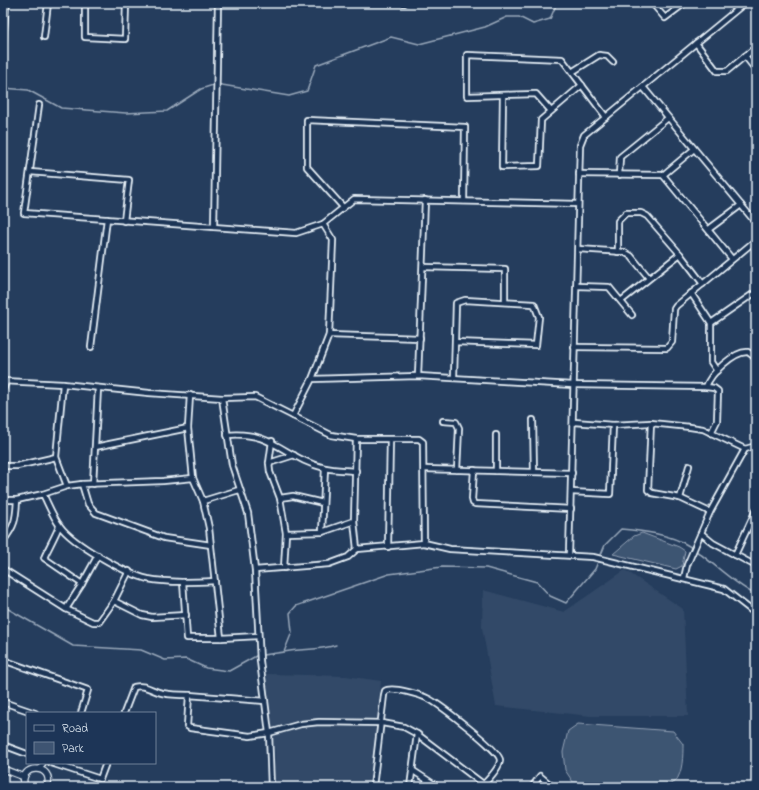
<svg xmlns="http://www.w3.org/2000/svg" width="759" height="790" viewBox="0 0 759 790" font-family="'Indie Flower',sans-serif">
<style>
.built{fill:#334a68}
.green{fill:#3e5472;stroke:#93a2b5}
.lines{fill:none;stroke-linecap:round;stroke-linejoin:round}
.stream{stroke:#99a8ba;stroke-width:1.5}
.minor-casing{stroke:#e8f1f8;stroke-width:8}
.tertiary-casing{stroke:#e8f1f8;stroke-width:8}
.minor{stroke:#1d3557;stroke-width:4.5}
.tertiary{stroke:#1d3557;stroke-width:5.5}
</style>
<rect width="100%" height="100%" fill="#253d5d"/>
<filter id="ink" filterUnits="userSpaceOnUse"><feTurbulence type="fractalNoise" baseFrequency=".025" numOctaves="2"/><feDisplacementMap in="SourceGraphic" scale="8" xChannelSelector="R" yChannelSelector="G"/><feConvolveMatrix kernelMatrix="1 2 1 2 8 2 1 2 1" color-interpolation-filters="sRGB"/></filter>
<g filter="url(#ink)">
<!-- built -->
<g class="built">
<path d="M625,570L683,609L688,716H591L496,706L482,627L483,590L564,612Z"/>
<path d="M266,674L345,676L381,681L372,787H274L275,753Z"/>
</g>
<!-- green -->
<g class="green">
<path d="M642,533L679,547L685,551L682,566L676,569L613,554L634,536Z"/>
<path d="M578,724L673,731L683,744C683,755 683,773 675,782C664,790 591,783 573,782L565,770L563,752L568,731Z"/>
</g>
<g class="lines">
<!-- stream -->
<g class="stream">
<path d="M3,88L28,90L61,108L126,113L167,111L201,89L216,84L289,96L307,91L316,65L391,37L419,44L485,27L507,17H519L533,24L550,19L557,3"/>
<path d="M3,606L73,646L141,650L165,660L186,659L206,668L229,671L256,656L284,652L292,632L290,613L296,606L389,574L442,567L486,568L537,582L550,596L566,603L595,569L605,545L621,529C643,531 670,534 689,546C712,561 731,582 756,595"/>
<path d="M284,652C301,648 319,651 336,645"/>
</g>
<defs>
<g id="minor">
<path d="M85,3V37L125,39L126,3"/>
<path d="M360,3H404"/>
<path d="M652,3L665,18L685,3"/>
<path d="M44,37L48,3"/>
<path d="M696,43L717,71H727L756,47"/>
<path d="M3,45L6,3"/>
<path d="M745,56L756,70"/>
<path d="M572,72L599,55L607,56L613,62"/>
<path d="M643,87L741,205L709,229"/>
<path d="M503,95L502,167L539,166L541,120L582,85"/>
<path d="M39,105L24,213L296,233L323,224L354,199L578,204"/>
<path d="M551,111L536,94L467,96V55L562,59L606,117"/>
<path d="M30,172L129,180L124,221"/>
<path d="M579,174L663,175L732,259"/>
<path d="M619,175L620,157L668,118"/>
<path d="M663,175L694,149"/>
<path d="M741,205L756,223"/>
<path d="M343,207L307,167V120L465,127L464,201"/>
<path d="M323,224L333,240L329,335L420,338"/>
<path d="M214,227L218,3"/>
<path d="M578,249L624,252L631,256L649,278"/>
<path d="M618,252V221L626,213H641L647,216L680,254"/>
<path d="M423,267L505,269V302"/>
<path d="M577,286L609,287L632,315"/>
<path d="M691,293L711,323V362L717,371"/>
<path d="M621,301L680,254L703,284"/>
<path d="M711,323L753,294H756"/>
<path d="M91,347L107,219"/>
<path d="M574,347L667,348L672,342L674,309L676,306L756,240"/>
<path d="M418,376L425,200"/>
<path d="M454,377L456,303L465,300L534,304L539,317L536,345L455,342"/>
<path d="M312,379L329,335"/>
<path d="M3,381L63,384L149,393L222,398L255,397L331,435L356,439H419L423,442L424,543L357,549L348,557L329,564L255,570"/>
<path d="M63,384L56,457L67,486L82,484"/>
<path d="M706,387C710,374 734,351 748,352L756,358"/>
<path d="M3,390L6,382"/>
<path d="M190,395L188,428L193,478L203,501L209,528L221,638"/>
<path d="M222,398L232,465L248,513L255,570L260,661L269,733L271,787"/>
<path d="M293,416L312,379L418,376L573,385L706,387L714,388L718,391L717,421L711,433"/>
<path d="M533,420L534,472"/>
<path d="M443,421L456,422L459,428L457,470"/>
<path d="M574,422L613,425L651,423L690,427L703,429L745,449"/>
<path d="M651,423L648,490L652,493L680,498L710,512"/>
<path d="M227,435C272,430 286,459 325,468C334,470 346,470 356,471"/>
<path d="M356,439L354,521L357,549"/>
<path d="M272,441L269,463L270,472L280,498L286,533L284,568"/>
<path d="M95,447L188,428"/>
<path d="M745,449L756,446"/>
<path d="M269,463L294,455"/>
<path d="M3,466H17L56,457"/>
<path d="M424,469L572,473"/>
<path d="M474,470L472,499L473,503L475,504L571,509"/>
<path d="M496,471V435"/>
<path d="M193,478L163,481L82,484L88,504L96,513L164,538L211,545"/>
<path d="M93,484L98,388"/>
<path d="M571,492L610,494L613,425"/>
<path d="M43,494L67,486"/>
<path d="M280,498L293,496L323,503"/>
<path d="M680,498L689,466"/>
<path d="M3,500H17L43,494C48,504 53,517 60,526C73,544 126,574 148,579C170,583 193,582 215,581"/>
<path d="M203,501L239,490"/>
<path d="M59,526C57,533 45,554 44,558L82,584"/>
<path d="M322,532L325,468"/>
<path d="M286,533L322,532L354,521"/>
<path d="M702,534L713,543L756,566"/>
<path d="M3,541C15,526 16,519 17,500"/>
<path d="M424,543L450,549L593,557L724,589L756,614"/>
<path d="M388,547L390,440"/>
<path d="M569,554L580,145L584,135L745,3"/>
<path d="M735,555L756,510"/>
<path d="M3,569L66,609L82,584L98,555"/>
<path d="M684,578L687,565L710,512L745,449"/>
<path d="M183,582L187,638H221L258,636"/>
<path d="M114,601L142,615L152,617L186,615"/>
<path d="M66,609L93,622H99L114,601L129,571"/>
<path d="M3,660L88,690L81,713"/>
<path d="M265,701L189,695L187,726L190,728L250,736L269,733L301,724L319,722L382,723L404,727L417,734L483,784"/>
<path d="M3,702L35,713"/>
<path d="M124,713L134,687C146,684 152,691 162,693C171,695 180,695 189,695"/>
<path d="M3,745L27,754"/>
<path d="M51,763L100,779L106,763"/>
<path d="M40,769L43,763"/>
<path d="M412,770L438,787"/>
<path d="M373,787L384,695L385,691C392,686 421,695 429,699C440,705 500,750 500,760C500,768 487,781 481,787"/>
<path d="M410,787L417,734"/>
<path d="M532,787L540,776L553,787"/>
</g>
<g id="tertiary">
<path d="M3,769L24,777"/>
<path d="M25,787C16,763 56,763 47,787"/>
</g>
</defs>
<!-- minor casing -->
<use href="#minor" class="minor-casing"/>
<!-- tertiary casing -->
<use href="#tertiary" class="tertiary-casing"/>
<!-- minor -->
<use href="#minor" class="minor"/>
<!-- tertiary -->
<use href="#tertiary" class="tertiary"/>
</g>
</g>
<!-- margin -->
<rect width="759" height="790" fill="none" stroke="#1d3557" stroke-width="16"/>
<rect x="8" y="8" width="743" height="774" fill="none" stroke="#e8f1f8" stroke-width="1.5" filter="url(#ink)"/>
<!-- legend -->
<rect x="26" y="712" width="130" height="52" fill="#1d3557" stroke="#6e8097"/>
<rect x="34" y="725" width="20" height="6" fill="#1d3557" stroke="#6e8097"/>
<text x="62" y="732" font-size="12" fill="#e8f1f8">Road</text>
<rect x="34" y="742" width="20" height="12" fill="#3e5472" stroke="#6e8097"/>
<text x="62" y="752" font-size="12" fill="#e8f1f8">Park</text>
</svg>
